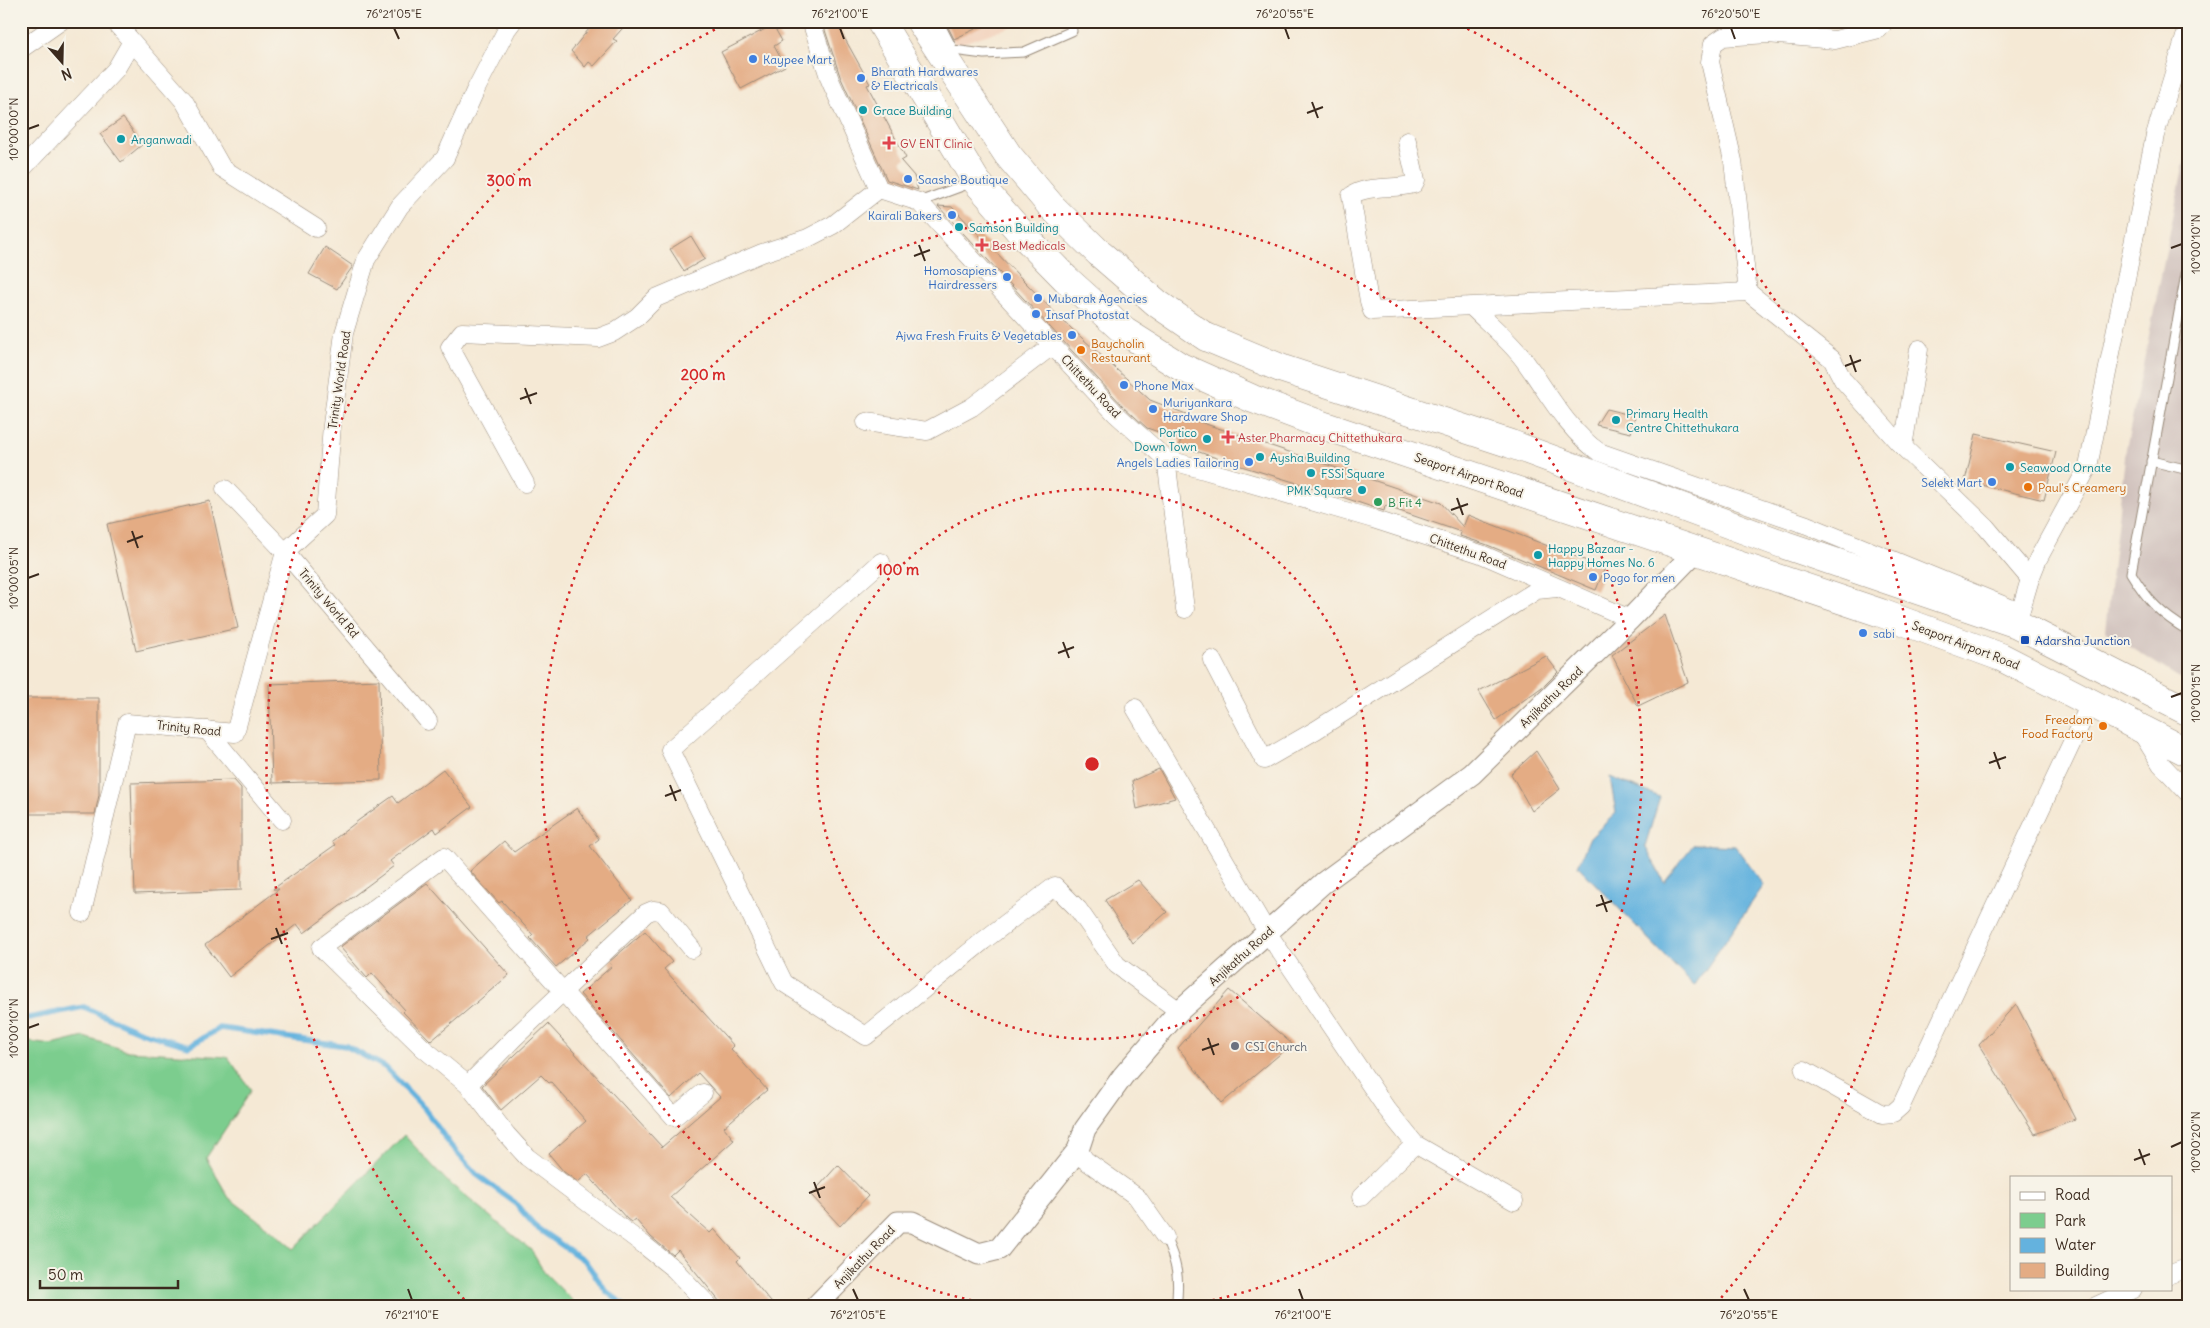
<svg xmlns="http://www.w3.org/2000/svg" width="2210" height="1328" viewBox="0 0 2210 1328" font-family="Delius,sans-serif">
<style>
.built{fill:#f3d4bf}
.industrial{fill:#cfc0bb}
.green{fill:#7ccd8e;stroke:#5c7c56}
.water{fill:#64b2de;stroke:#506e7e}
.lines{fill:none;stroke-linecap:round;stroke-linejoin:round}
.stream{stroke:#64b2de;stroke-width:5.5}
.building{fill:#e4ac84}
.service-casing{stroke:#988a7a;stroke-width:11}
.minor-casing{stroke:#988a7a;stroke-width:19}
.tertiary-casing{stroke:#988a7a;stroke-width:23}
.primary-casing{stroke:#988a7a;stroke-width:29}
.service{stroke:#fff;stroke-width:9}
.minor{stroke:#fff;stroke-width:18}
.tertiary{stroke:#fff;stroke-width:21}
.primary{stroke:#fff;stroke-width:28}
.ticks{fill:none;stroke:#3b2a1e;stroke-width:2}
.ring{fill:none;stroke:#d62828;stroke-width:2.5;stroke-dasharray:2.5 5}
.shop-dot{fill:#3f7fe0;stroke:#f7f3e8;stroke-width:2}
.culture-dot{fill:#0f9aa8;stroke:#f7f3e8;stroke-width:2}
.health-dot{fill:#e0444e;stroke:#f7f3e8;stroke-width:2}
.food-dot{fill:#e8710a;stroke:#f7f3e8;stroke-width:2}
.leisure-dot{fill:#2e9e5b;stroke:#f7f3e8;stroke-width:2}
.transit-dot{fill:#1a4fb4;stroke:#f7f3e8;stroke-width:2}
.worship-dot{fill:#6b7280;stroke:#f7f3e8;stroke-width:2}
.labels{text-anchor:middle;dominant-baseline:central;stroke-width:4;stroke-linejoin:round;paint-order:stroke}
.shop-label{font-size:12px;fill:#366cbe;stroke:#f7f3e8;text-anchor:start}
.culture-label{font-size:12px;fill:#0d838f;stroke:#f7f3e8;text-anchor:start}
.health-label{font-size:12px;fill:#be3a42;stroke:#f7f3e8;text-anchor:start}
.food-label{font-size:12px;fill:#c56008;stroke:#f7f3e8;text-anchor:start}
.street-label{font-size:12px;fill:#3b2a1e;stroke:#f7f3e8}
.leisure-label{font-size:12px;fill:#27864d;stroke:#f7f3e8;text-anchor:start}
.transit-label{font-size:12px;fill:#164399;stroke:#f7f3e8;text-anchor:start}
.worship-label{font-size:12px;fill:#5b616d;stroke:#f7f3e8;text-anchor:start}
.centre{fill:#d62828;stroke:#f7f3e8;stroke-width:2.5}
.ring-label{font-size:15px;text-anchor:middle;font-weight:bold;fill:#d62828;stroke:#f7f3e8;stroke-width:4;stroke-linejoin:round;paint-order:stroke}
.neatline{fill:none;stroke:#3b2a1e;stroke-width:2}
.ticks-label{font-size:12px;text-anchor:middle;fill:#3b2a1e}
</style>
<rect width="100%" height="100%" fill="#f7f3e8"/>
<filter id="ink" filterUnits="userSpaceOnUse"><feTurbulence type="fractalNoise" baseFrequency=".02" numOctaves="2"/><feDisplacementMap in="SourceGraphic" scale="10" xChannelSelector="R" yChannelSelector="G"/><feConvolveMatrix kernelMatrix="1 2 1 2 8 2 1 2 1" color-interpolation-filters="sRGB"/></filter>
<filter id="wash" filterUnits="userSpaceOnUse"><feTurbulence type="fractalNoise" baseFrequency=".0096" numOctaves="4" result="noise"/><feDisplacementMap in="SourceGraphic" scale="20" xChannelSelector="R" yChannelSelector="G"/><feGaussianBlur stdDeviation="1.12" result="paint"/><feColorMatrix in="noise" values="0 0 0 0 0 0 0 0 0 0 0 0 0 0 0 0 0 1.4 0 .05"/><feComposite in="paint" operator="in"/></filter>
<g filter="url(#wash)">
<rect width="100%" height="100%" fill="#f5e9d5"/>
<!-- built -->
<path class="built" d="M941,21H1028L956,45Z"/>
<!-- industrial -->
<path class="industrial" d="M2189,138V684L2105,631L2126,449Z"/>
<!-- green -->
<path class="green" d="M84,1037L128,1051L228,1057L251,1090L206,1158L229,1198L274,1232L293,1249L404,1135L447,1181L531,1250L544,1272L579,1307H46L26,1300L21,1301V1041L52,1045Z"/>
<!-- water -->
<path class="water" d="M1610,777L1660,797L1645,846L1664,882L1694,844L1735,846L1764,885L1694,986L1578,866L1589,839L1616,813Z"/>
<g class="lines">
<!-- stream -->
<path class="stream" d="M21,1016L28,1018L84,1007L141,1032L189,1046L220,1028L346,1046L385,1067L424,1108L451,1146L476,1174L514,1202L537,1228L585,1261L607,1292L627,1307"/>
</g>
<g id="blocks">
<!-- building -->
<g class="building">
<path d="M600,21H629L613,39L617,41L594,66L589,62L585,67L571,51L593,24L595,27Z"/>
<path d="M822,21H835L870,84L867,85L906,158L901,161L914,176L918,190L887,180L840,76Z"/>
<path d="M945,21H992L954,39Z"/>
<path d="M773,25L782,41L774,46L785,66L741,89L721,52Z"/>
<path d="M123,118L143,144L121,162L100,134Z"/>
<path d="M938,206L952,207L1060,318L1150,400L1186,414L1185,417L1441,503L1463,527L1468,515L1605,568L1596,590L1485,544L1460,536L1461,532L1385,506L1384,511L1330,493L1228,462L1179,445L1181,440L1147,428L1123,406Z"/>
<path d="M691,236L705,259L684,271L670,249Z"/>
<path d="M325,247L353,266L337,289L309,274Z"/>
<path d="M1606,409L1635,416L1631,433L1596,425Z"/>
<path d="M1976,434L2056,452L2044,500L1965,481Z"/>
<path d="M210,501L238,628L136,651L107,524Z"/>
<path d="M1665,615L1688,682L1638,706L1612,655Z"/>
<path d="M1546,656L1558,672L1545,685L1496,720L1479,691Z"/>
<path d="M379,680L381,780L272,783L269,684Z"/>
<path d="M21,698H99V795L95,814H21Z"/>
<path d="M1536,751L1560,789L1532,811L1511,774Z"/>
<path d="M443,769L472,807L437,833L434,828L390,861L394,866L304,933L297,924L229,977L205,945L279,889H273L335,845L332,841L359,820L393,796L398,803Z"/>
<path d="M1159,769L1175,798L1137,809L1132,781Z"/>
<path d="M234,780L241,788V890L135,894L131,783Z"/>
<path d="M577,808L599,839L590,846L632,900L588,936L590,938L556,967L530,938L533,935L502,901L499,903L470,871L504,841L514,852Z"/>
<path d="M1138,880L1167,912L1132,943L1105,900Z"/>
<path d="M427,883L509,975L431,1041L403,1012L405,1010L372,973L367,978L340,947Z"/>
<path d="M645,931L672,962L664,969L734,1046L731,1049L767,1090L724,1127L734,1140L670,1197L710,1233L714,1229L740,1258L737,1261L775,1307H724L678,1250L673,1255L651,1237L635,1219L631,1222L627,1219L587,1174L578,1182L564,1172L549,1154L586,1121L551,1082L549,1083L541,1075L501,1110L482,1086L548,1024L662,1147L720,1097L698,1073L671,1098L580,994L612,966L609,962Z"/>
<path d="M1229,990L1292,1044L1222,1103L1178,1048Z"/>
<path d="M2016,1004L2075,1119L2035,1134L1979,1045Z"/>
<path d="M838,1165L868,1196L840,1226L811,1195Z"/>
</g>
</g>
</g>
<g filter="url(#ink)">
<use href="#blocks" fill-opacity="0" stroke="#988a7a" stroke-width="1"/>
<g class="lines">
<defs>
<g id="service">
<path d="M938,21L953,50L984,54L1024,52L1072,31L1070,21"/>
<path d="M919,202L973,182"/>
<path d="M2189,258L2131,573C2148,601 2160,614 2189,631"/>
<path d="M2151,461L2189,470"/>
<path d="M1165,1237C1177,1263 1180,1278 1176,1307"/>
</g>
<g id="minor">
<path d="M114,21L184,101L222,168L316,228"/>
<path d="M811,21L830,80L879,189L919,202L1116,414L1166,459L1373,519L1481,554L1630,619"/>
<path d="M1885,21L1879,29L1835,40L1768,34L1723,37L1713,44L1710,62L1733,161L1748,292L1832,359L1843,380L1898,442L1986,527L2030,579"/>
<path d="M21,49L61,21"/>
<path d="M1407,141L1416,180L1414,184C1395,190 1367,184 1351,196L1369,301L1372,311L1748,292"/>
<path d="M21,170L116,69L131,43"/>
<path d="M1472,307C1489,324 1509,340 1524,360C1547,391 1566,429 1599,452L1807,525L2015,610"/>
<path d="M866,422L927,431L972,407L1053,345"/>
<path d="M1903,447L1919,349"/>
<path d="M1166,459L1185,609"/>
<path d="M525,483L450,347L462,332L598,338L614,332L637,317L656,298L762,253L808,238L833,225L879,189"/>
<path d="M225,489L285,552L428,721"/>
<path d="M881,562L670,750L784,983L866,1036L983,941L1055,886L1078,909L1117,965L1179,1011"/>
<path d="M2017,623L2030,579L2038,559L2088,467L2155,135L2189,24"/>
<path d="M1212,660L1264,760L1316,730L1537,590L1557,588"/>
<path d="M1135,708L1267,932L1386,1108L1415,1144L1514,1201"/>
<path d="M207,730L282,820"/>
<path d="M2140,730L2161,764L2189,794"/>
<path d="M82,913L127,723L235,733L285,552L325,515L332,425L344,333L366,260L400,206L445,158L475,91L507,29L513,21"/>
<path d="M692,949L661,911L653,910L646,913L514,1038L468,1085L507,1135L527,1157L644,1245L674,1269L710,1307"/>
<path d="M1804,1070L1882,1114L1893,1113L1901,1106L2091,702"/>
<path d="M468,1085L423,1048L321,948L444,857L674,1117L703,1093"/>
<path d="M1078,1150L1085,1160L1137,1197L1165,1237"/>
<path d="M1361,1197L1415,1144"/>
<path d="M2171,1274L2189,1267"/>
<path d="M2094,1307L2133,1289"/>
</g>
<path id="tertiary" d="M815,1307L898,1222H912L979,1254L999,1249L1078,1150L1085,1129L1123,1076L1179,1011L1323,883L1472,774L1630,619L1695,552"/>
<g id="primary">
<path d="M880,21L976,181L1022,234L1066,279L1124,331L1181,367L1253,399L1325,426L1881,613L2001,657L2189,753"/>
<path d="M920,21L1008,155L1051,206L1099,253L1158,304L1206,337L1283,369L1511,444L1785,545L2017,624L2189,712"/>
</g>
</defs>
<!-- service casing -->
<use href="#service" class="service-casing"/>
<!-- minor casing -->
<use href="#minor" class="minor-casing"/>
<!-- tertiary casing -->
<use href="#tertiary" class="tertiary-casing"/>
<!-- primary casing -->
<use href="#primary" class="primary-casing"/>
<!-- service -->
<use href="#service" class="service"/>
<!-- minor -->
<use href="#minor" class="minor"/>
<!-- tertiary -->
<use href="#tertiary" class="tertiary"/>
<!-- primary -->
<use href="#primary" class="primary"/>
</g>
</g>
<!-- ticks -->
<path class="ticks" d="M394,28L399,39M840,28L844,39M1285,28L1289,39M1731,28L1735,39M1312,102L1318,118M1307,113L1323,107M28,129L39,125M919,245L925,261M2171,248L2182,244M914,256L930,250M1850,355L1856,372M1845,366L1861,360M525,388L531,404M520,399L537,393M1457,498L1463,515M1451,510L1468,504M132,531L138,548M127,542L143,536M28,578L39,574M1063,642L1069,658M1058,653L1074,647M2171,697L2182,693M1994,752L2000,769M1989,763L2006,757M670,785L676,801M665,796L681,790M1601,895L1607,912M1596,906L1612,901M276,928L282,944M271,939L288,933M28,1028L39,1024M1208,1038L1214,1055M1202,1050L1219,1044M2171,1147L2182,1142M2139,1149L2145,1165M2134,1160L2150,1154M814,1182L820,1198M809,1193L825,1187M408,1289L412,1300M853,1289L858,1300M1299,1289L1303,1300M1744,1289L1749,1300"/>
<!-- distance rings -->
<g class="ring">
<circle cx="1092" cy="764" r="275"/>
<path d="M1001 1306A550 550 0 1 1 1183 1306"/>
<path d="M469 1305A825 825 0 0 1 730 22M1454 22A825 825 0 0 1 1715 1305"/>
</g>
<!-- markers -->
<g class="shop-dot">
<circle cx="753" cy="59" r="5"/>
<circle cx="861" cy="78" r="5"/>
<circle cx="908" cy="179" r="5"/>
<circle cx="952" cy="215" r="5"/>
<circle cx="1007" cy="277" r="5"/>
<circle cx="1038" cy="298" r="5"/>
<circle cx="1036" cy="314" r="5"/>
<circle cx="1072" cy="335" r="5"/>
<circle cx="1124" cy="385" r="5"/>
<circle cx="1153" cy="409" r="5"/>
<circle cx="1249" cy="462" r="5"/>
<circle cx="1992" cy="482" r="5"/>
<circle cx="1593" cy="577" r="5"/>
<circle cx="1863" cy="633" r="5"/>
</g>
<g class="culture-dot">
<circle cx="863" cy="110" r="5"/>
<circle cx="121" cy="139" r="5"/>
<circle cx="959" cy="227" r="5"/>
<circle cx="1616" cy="420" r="5"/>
<circle cx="1207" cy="439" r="5"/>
<circle cx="1260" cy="457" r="5"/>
<circle cx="2010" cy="467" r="5"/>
<circle cx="1311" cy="473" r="5"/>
<circle cx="1362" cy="490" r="5"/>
<circle cx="1538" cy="555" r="5"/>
</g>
<g class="health-dot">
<path d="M886.5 135.5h5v5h5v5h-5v5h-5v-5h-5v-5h5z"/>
<path d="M979.5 237.5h5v5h5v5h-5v5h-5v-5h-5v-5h5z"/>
<path d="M1225.5 429.5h5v5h5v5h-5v5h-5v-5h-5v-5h5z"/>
</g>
<g class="food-dot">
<circle cx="1081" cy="350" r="5"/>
<circle cx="2028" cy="487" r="5"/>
<circle cx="2103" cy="726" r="5"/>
</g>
<circle class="leisure-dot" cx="1378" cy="502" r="5"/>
<rect class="transit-dot" x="2020" y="635" width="10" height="10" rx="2.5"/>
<circle class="worship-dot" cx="1235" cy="1046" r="5"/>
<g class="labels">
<!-- shop labels -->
<g class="shop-label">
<text x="763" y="59">Kaypee Mart</text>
<text x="871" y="71">Bharath Hardwares<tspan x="871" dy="14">&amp; Electricals</tspan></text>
<text x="918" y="179">Saashe Boutique</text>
<text x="942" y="215" text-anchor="end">Kairali Bakers</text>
<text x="997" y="270" text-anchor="end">Homosapiens<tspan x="997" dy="14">Hairdressers</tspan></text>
<text x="1048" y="298">Mubarak Agencies</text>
<text x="1046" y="314">Insaf Photostat</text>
<text x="1062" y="335" text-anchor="end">Ajwa Fresh Fruits &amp; Vegetables</text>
<text x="1134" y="385">Phone Max</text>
<text x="1163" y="402">Muriyankara<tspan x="1163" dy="14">Hardware Shop</tspan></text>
<text x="1239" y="462" text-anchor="end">Angels Ladies Tailoring</text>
<text x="1982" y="482" text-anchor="end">Selekt Mart</text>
<text x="1603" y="577">Pogo for men</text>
<text x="1873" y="633">sabi</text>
</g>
<!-- culture labels -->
<g class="culture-label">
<text x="873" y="110">Grace Building</text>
<text x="131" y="139">Anganwadi</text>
<text x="969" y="227">Samson Building</text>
<text x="1626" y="413">Primary Health<tspan x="1626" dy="14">Centre Chittethukara</tspan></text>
<text x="1197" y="432" text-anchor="end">Portico<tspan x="1197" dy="14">Down Town</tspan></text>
<text x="1270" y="457">Aysha Building</text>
<text x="2020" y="467">Seawood Ornate</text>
<text x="1321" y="473">FSSi Square</text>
<text x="1352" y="490" text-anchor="end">PMK Square</text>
<text x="1548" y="548">Happy Bazaar -<tspan x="1548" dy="14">Happy Homes No. 6</tspan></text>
</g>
<!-- health labels -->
<g class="health-label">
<text x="900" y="143">GV ENT Clinic</text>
<text x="992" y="245">Best Medicals</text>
<text x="1238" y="437">Aster Pharmacy Chittethukara</text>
</g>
<!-- food labels -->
<g class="food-label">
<text x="1091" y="343">Baycholin<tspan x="1091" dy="14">Restaurant</tspan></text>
<text x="2038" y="487">Paul's Creamery</text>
<text x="2093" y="719" text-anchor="end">Freedom<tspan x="2093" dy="14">Food Factory</tspan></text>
</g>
<!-- street labels -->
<g class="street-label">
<text transform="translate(339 380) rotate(-82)">Trinity World Road</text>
<text transform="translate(1091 386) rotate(47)">Chittethu Road</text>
<text transform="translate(1469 475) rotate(19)">Seaport Airport Road</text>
<text transform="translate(1468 551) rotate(20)">Chittethu Road</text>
<text transform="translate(329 603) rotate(50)">Trinity World Rd</text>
<text transform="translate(1966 645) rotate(21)">Seaport Airport Road</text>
<text transform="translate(1551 697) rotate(-44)">Anjikathu Road</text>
<text transform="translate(189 728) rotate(6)">Trinity Road</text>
<text transform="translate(1241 956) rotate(-42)">Anjikathu Road</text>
<text transform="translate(864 1257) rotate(-46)">Anjikathu Road</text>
</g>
<!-- leisure labels -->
<g class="leisure-label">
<text x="1388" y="502">B Fit 4</text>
</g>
<!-- transit labels -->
<g class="transit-label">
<text x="2035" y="640">Adarsha Junction</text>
</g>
<!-- worship labels -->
<g class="worship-label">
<text x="1245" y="1046">CSI Church</text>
</g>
</g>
<circle cx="1092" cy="764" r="8" class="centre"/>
<g class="ring-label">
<text x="509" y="186">300 m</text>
<text x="703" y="380">200 m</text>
<text x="898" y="575">100 m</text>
</g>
<!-- margin -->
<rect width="2210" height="1328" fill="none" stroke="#f7f3e8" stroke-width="55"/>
<!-- legend -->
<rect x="2010" y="1176" width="162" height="115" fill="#f7f3e8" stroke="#aca397"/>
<rect x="2020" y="1192" width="25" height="8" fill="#ffffff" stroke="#aca397"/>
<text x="2055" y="1200" font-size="15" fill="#3b2a1e">Road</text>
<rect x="2020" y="1213" width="25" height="15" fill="#7ccd8e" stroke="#aca397"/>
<text x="2055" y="1226" font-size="15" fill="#3b2a1e">Park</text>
<rect x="2020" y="1238" width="25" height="15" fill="#64b2de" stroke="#aca397"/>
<text x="2055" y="1250" font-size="15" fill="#3b2a1e">Water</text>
<rect x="2020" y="1263" width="25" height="15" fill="#e4ac84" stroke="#aca397"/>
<text x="2055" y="1276" font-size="15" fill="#3b2a1e">Building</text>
<!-- north arrow -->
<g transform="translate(62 62) rotate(160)" stroke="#f7f3e8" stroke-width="4" paint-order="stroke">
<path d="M0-4L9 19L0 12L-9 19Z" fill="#3b2a1e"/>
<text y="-8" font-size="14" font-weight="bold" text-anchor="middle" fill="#3b2a1e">N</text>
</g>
<!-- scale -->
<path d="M40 1280v8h138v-8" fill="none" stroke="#3b2a1e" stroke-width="2.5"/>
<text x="48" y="1280" font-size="15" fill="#3b2a1e" stroke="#f7f3e8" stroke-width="4" paint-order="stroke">50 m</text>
<rect x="28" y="28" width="2154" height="1272" class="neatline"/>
<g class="ticks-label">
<text x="394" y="18">76°21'05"E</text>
<text x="840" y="18">76°21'00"E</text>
<text x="1285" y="18">76°20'55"E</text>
<text x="1731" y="18">76°20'50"E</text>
<text transform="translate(14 129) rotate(-90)" y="4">10°00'00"N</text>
<text transform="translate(2196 244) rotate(-90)" y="4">10°00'10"N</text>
<text transform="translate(14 578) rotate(-90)" y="4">10°00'05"N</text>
<text transform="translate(2196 693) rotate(-90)" y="4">10°00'15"N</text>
<text transform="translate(14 1028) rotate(-90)" y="4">10°00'10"N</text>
<text transform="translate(2196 1142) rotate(-90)" y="4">10°00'20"N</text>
<text x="412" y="1319">76°21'10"E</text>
<text x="858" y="1319">76°21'05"E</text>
<text x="1303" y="1319">76°21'00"E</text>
<text x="1749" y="1319">76°20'55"E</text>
</g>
</svg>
